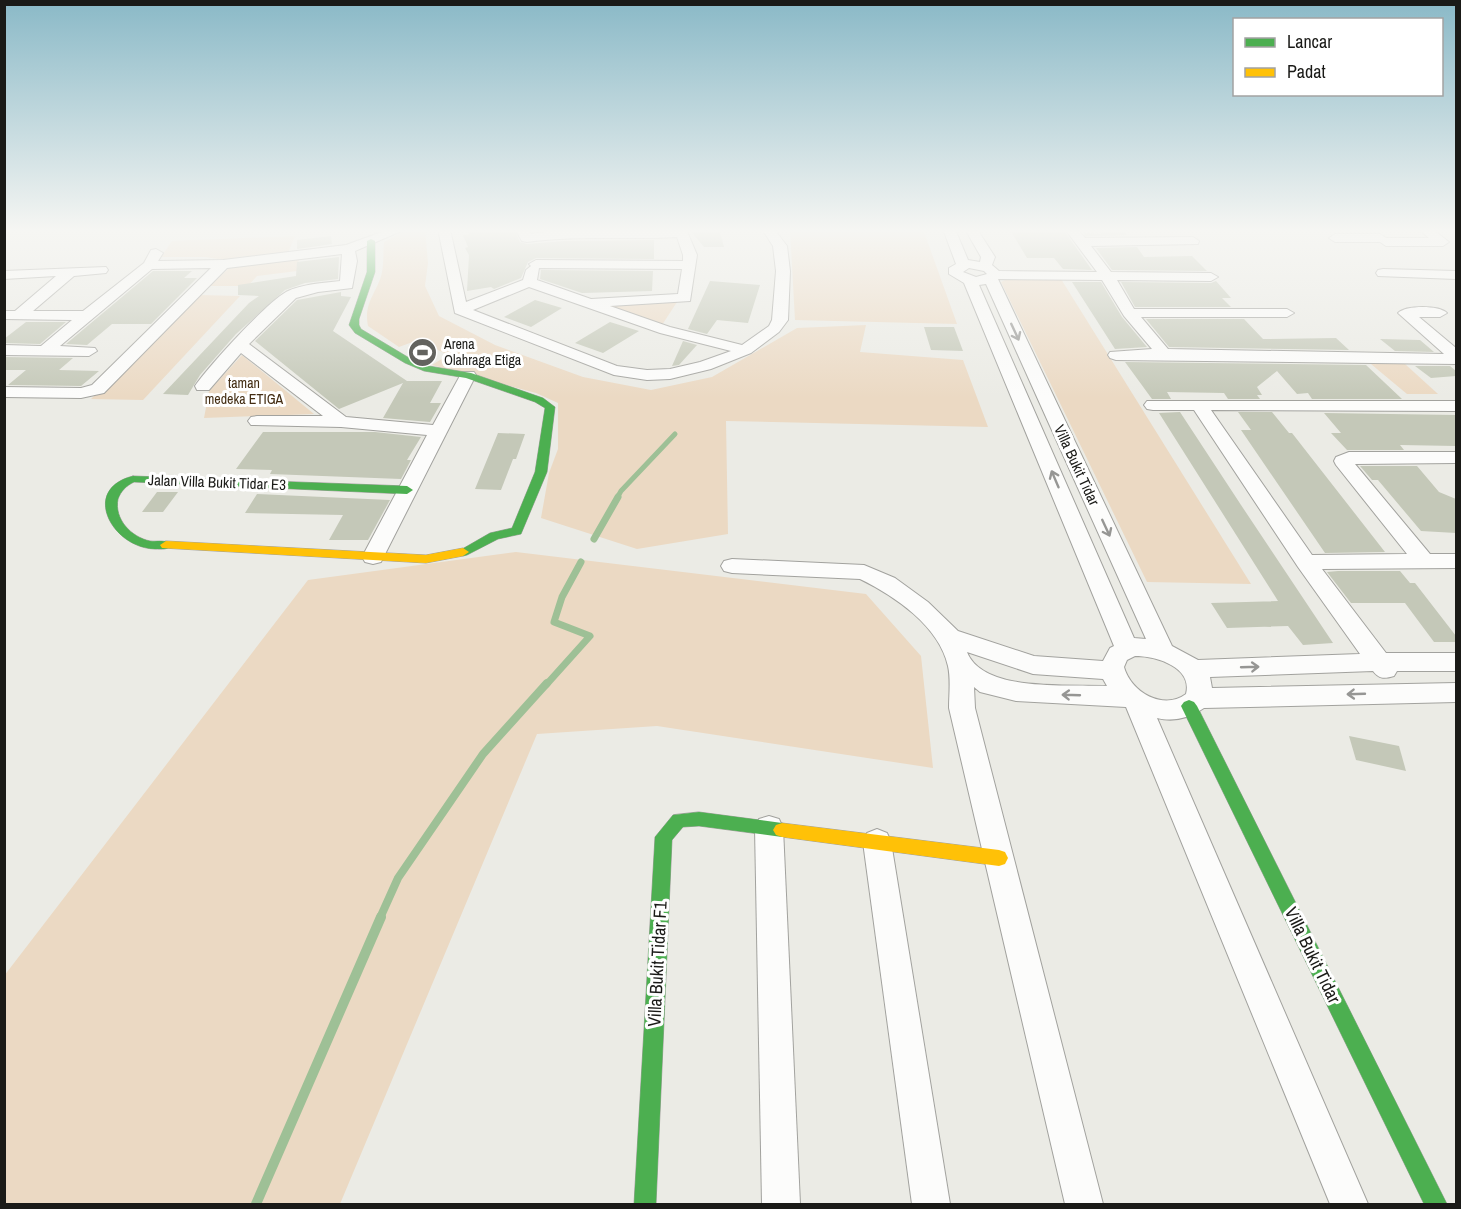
<svg xmlns="http://www.w3.org/2000/svg" width="1461" height="1209" viewBox="0 0 1461 1209" font-family="'Archivo Narrow',sans-serif">
<style>
.green{fill:#ebd9c3}
.lines{fill:none;stroke-linecap:round;stroke-linejoin:round}
.stream-far3{stroke:#9ec096;stroke-width:5}
.stream-far2{stroke:#9ec096;stroke-width:7}
.stream-far1{stroke:#9ec096;stroke-width:8}
.stream{stroke:#9ec096;stroke-width:10}
.building{fill:#c4c8b8}
.street-casing{stroke:#a2a29e;stroke-width:2}
.fast-casing{stroke:#a2a29e;stroke-width:1}
.slow-casing{stroke:#a2a29e;stroke-width:1}
.street{fill:#fcfcfb;fill-rule:evenodd}
.fast{fill:#4caf50;fill-rule:evenodd}
.slow{fill:#ffc107;fill-rule:evenodd}
.oneway{stroke:#969694}
.labels{text-anchor:middle;dominant-baseline:central;stroke-width:6;stroke-linejoin:round;paint-order:stroke}
.far-poi-label{font-size:14px;fill:#1a1a17;stroke:#fff;text-anchor:start}
.far-park-label{font-size:14px;fill:#432d13;stroke:#fff}
.street-label{font-size:15px;fill:#1a1a17;stroke:#fff}
.near-street-label{font-size:18px;fill:#1a1a17;stroke:#fff}
</style>
<rect width="100%" height="100%" fill="#ebebe5"/>
<!-- green -->
<g class="green">
<path d="M408,229H425L428,263L425,286L439,316L495,345L583,377L651,390L712,377L797,328L866,325L860,352L963,360L988,427L726,421L728,534L637,549L541,518L549,473L558,449V403L536,393L432,365L448,355L418,340L399,347L368,326C363,302 378,292 382,272C384,262 383,252 384,242Z"/>
<path d="M790,229H923L957,324L795,320Z"/>
<path d="M295,236L288,253L238,257L225,260L205,257H161L172,241Z"/>
<path d="M299,258L297,271L257,276L248,286H210L229,268Z"/>
<path d="M1007,279H1061L1251,584L1147,582L1001,282Z"/>
<path d="M198,295L240,296L143,400L91,399Z"/>
<path d="M677,302L662,325L605,305Z"/>
<path d="M242,355L314,414L204,418L209,391Z"/>
<path d="M1371,364H1405L1438,394H1407Z"/>
<path d="M516,552L866,594L921,656L933,768L657,726L537,734L340,1204H5L4,976L308,580Z"/>
</g>
<g class="lines">
<!-- stream-far3 -->
<path class="stream-far3" d="M617,498L621,491L675,434"/>
<!-- stream-far2 -->
<g class="stream-far2">
<path d="M594,539L618,497"/>
<path d="M546,685L590,636L554,622L562,597L581,562"/>
</g>
<!-- stream-far1 -->
<path class="stream-far1" d="M380,918L398,878L483,754L547,683"/>
<!-- stream -->
<path class="stream" d="M256,1204L381,917"/>
</g>
<!-- building -->
<g class="building">
<path d="M467,228H513L520,242L527,244L564,241L654,240V259L536,258L528,262L521,278L494,289L491,287L467,291L469,255L465,248L468,247L463,235L469,234Z"/>
<path d="M688,228H719L724,247H704Z"/>
<path d="M1009,228H1037L1039,231L1065,232L1092,270L1063,269L1054,258H1027Z"/>
<path d="M1098,228H1122L1127,235L1086,236L1084,233L1102,234Z"/>
<path d="M331,236L332,244L297,249V240Z"/>
<path d="M1137,247L1144,257L1192,256L1207,271L1112,270L1096,248Z"/>
<path d="M339,257L338,279L305,283L285,290L236,334L200,375L188,395L163,394L249,303L259,296L238,295V285L296,276L297,262Z"/>
<path d="M541,270L653,271L652,291L582,293L540,279Z"/>
<path d="M153,271H192L184,278H197L151,324H112L87,345L66,344Z"/>
<path d="M710,281L760,285L748,323L717,320L707,334L688,329Z"/>
<path d="M1216,281L1231,298H1222L1231,307H1135L1121,282L1211,283Z"/>
<path d="M1072,282H1101L1122,317L1147,347L1115,349Z"/>
<path d="M341,292V296L351,297L333,331L407,381H442L430,403H441L430,422L383,418L403,383L339,409L255,341L297,300Z"/>
<path d="M535,300L562,308L531,327L504,317Z"/>
<path d="M1146,319H1244L1263,339L1336,338L1349,350L1169,347Z"/>
<path d="M26,322H66L40,344L4,343V339Z"/>
<path d="M610,322L639,331L603,353L575,343Z"/>
<path d="M924,327H954L963,351L931,350Z"/>
<path d="M1380,339L1420,340L1434,352L1395,351Z"/>
<path d="M683,341L697,345L679,365L672,366Z"/>
<path d="M4,357L73,358L59,370L99,371L81,386L8,385L26,370H4Z"/>
<path d="M1125,362L1366,365L1402,399H1312L1308,393L1297,394L1277,371L1257,387L1262,395H1257L1260,399H1228L1224,393L1167,392L1171,399H1152Z"/>
<path d="M1415,366H1450L1456,371V376L1431,378Z"/>
<path d="M1180,412L1241,505L1333,643L1303,645L1288,626L1227,628L1211,603L1278,601L1159,413Z"/>
<path d="M1238,412H1272L1289,433H1292L1385,552L1325,553L1241,430H1251Z"/>
<path d="M1324,413L1456,415V446L1400,445L1404,450H1347L1331,433H1341Z"/>
<path d="M263,432H375L421,437L407,460H411L401,479L270,474L272,470L236,469Z"/>
<path d="M498,433L525,434L516,459H513L501,490L475,489Z"/>
<path d="M1360,466H1417L1439,492L1456,499V533L1421,531L1378,480H1372Z"/>
<path d="M157,492H178L163,512H142Z"/>
<path d="M257,494L390,500L368,540H329L343,515L245,513Z"/>
<path d="M1338,571H1400L1410,583H1415L1456,636V642H1434L1405,603H1351L1327,572Z"/>
<path d="M1349,736L1399,746L1406,771L1356,760Z"/>
</g>
<g class="lines">
<defs>
<g id="street">
<path d="M390,229H406L355,251L357,261L352,288L318,292L296,298L249,344L346,417L433,425L462,372H474L476,375L381,562L373,564L365,562L362,557L427,435L341,427L251,425L248,421L251,417L257,416H323L241,353L209,390H197L195,386C209,366 265,304 286,292C301,284 324,283 340,281L342,254L227,268L104,393L81,398L4,397V387L81,388L92,385L211,268L152,269L60,346L95,348L97,351L89,356L4,355V345L41,346L72,320L4,319V311H15L56,276L4,279V271L106,267L108,270L106,273L74,276L33,311H83L144,263L151,250L156,249L163,253L158,261L223,260L346,245Z"/>
<path d="M438,229H450L466,302L523,280L526,270L531,266L529,264L536,260L683,261V255L677,237C627,240 576,235 527,242L522,241L515,229H527L531,234L558,230L625,232L686,229L697,255L690,301L610,306L670,327L742,345L769,326L772,320L776,271L773,246L762,229H774L787,246L790,271L788,320L779,332L751,353L711,369L670,379L647,380L614,375L455,313ZM539,268L682,269L678,294L591,299L537,280ZM529,287L660,333L731,351L700,362L670,369L647,370L617,366L473,310Z"/>
<path d="M943,229H955L968,260L980,262L981,257L965,229H977L995,257L992,265L999,271L1097,272L1065,229H1077L1085,238L1193,237L1199,241L1198,244L1091,246L1111,272L1211,273L1218,277L1211,281L1117,280L1134,309H1287L1294,313L1287,317H1141L1168,349L1444,354L1398,313C1406,305 1439,305 1447,313L1440,317H1419L1456,348V364L1116,360L1110,358L1108,355L1110,352L1152,349L1124,316L1102,280L998,279L1172,646L1198,660L1360,654L1298,567L1194,410H1153L1147,409L1144,405L1147,401H1456V411L1211,410L1312,555L1407,554L1336,465L1334,461L1336,457L1349,452H1456V463L1355,464L1430,554H1456V568L1322,569L1386,653H1456V671H1397L1394,676C1384,679 1379,679 1373,671L1210,677L1212,688L1456,683V702L1204,708C1190,718 1173,722 1157,718L1368,1204H1330L1126,707L1016,701L980,692L974,687L975,708L1103,1204H1065L949,708C949,695 951,679 948,666C939,626 895,596 860,579L732,573L724,571L721,566L724,561L732,559L864,565L895,578L928,602L958,631L1034,656L1103,661L1110,648L1114,646L964,283L949,274V268L956,264ZM969,268L984,271L987,274L976,277L963,272ZM986,284L1146,639L1134,638L979,285ZM967,652L1033,674L1103,679L1107,686C1070,684 983,693 967,652ZM1135,656C1156,656 1193,667 1186,694C1163,711 1131,692 1124,667L1127,660Z"/>
<path d="M1418,229H1432L1449,242L1443,246H1386L1380,242H1335L1329,238L1335,234H1380L1386,238H1429Z"/>
<path d="M1383,269L1456,271V279L1378,276L1376,273L1378,270Z"/>
<path d="M769,816L779,819L783,828L800,1204H762L755,828L759,819Z"/>
<path d="M877,829L887,833L891,842L950,1204H912L863,842L867,833Z"/>
</g>
<g id="fast">
<path d="M371,239L375,241V272L359,319V325L361,329L411,359L429,366L471,373L543,398L555,407L547,472L521,534L498,539L467,555L463,556L457,552L490,533L512,528L535,472L545,408L535,402L466,378L424,371L405,363L355,333L349,325L367,272V241Z"/>
<path d="M133,476L407,486L413,490L407,494L134,482C126,486 121,491 118,499C114,519 131,537 150,541C158,542 166,539 172,545C168,550 162,549 155,549C112,548 80,489 133,476Z"/>
<path d="M1189,700L1194,702L1197,706L1447,1204H1424L1181,706L1184,702Z"/>
<path d="M699,812L782,823L788,825L791,830L788,835L782,837L699,826L683,827L672,840L656,1204H634L655,837L673,815Z"/>
</g>
<g id="slow">
<path d="M166,541L426,555L463,548L469,552L463,556L426,563L162,548L160,545Z"/>
<path d="M782,823L999,850L1005,852L1008,858L1005,864L999,866L782,837L776,835L773,830L776,825Z"/>
</g>
</defs>
<!-- street casing -->
<use href="#street" class="street-casing"/>
<!-- fast casing -->
<use href="#fast" class="fast-casing"/>
<!-- slow casing -->
<use href="#slow" class="slow-casing"/>
<!-- street -->
<use href="#street" class="street"/>
<!-- fast -->
<use href="#fast" class="fast"/>
<!-- slow -->
<use href="#slow" class="slow"/>
</g>
<!-- one-way arrows -->
<defs><path id="oneway-shaft" d="M-6 0H5M1.5-3L5.5 0L1.5 3" fill="none" stroke-width="1.6" stroke-linecap="round" stroke-linejoin="round" transform="scale(1.5)"/></defs>
<g class="oneway">
<use href="#oneway-shaft" transform="translate(1015 332) rotate(65)"/>
<use href="#oneway-shaft" transform="translate(1055 479) rotate(-113)"/>
<use href="#oneway-shaft" transform="translate(1106 528) rotate(65)"/>
<use href="#oneway-shaft" transform="translate(1250 667) rotate(-2)"/>
<use href="#oneway-shaft" transform="translate(1356 694) rotate(178)"/>
<use href="#oneway-shaft" transform="translate(1071 695) rotate(-178)"/>
</g>
<!-- sky -->
<linearGradient id="sky" x2="0" y2="1"><stop stop-color="#8ab9c7"/><stop offset="0.58" stop-color="#f6f6f3"/><stop offset="1" stop-color="#f6f6f3" stop-opacity="0"/></linearGradient>
<rect width="1461" height="398" fill="url(#sky)"/>
<!-- icons -->
<defs>
<symbol id="stadium-disc" viewBox="-11 -11 22 22"><circle r="9.5" fill="#63635f" stroke="#fff"/><path d="M0-5a6.5 5 0 1 0 0 10a6.5 5 0 1 0 0-10ZM-3.5-1.8h7v3.6h-7Z" fill="#fff"/></symbol>
</defs>
<g fill-rule="evenodd">
<use href="#stadium-disc" x="406" y="336" width="33" height="33"/>
</g>
<g class="labels">
<!-- far-poi labels -->
<g class="far-poi-label">
<text x="444" y="344">Arena<tspan x="444" dy="16">Olahraga Etiga</tspan></text>
</g>
<!-- far-park labels -->
<g class="far-park-label">
<text x="244" y="383">taman<tspan x="244" dy="16">medeka ETIGA</tspan></text>
</g>
<!-- street labels -->
<g class="street-label">
<text transform="translate(1077 465) rotate(65)">Villa Bukit Tidar</text>
<text transform="translate(217 482) rotate(2)">Jalan Villa Bukit Tidar E3</text>
</g>
<!-- near-street labels -->
<g class="near-street-label">
<text transform="translate(1313 955) rotate(64)">Villa Bukit Tidar</text>
<text transform="translate(657 964) rotate(-87)">Villa Bukit Tidar F1</text>
</g>
</g>
<!-- border -->
<rect width="1461" height="1209" fill="none" stroke="#1a1a17" stroke-width="12"/>
<!-- legend -->
<rect x="1233" y="18" width="210" height="78" fill="#ffffff" stroke="#a3a3a2" stroke-width="1.5"/>
<rect x="1245" y="38" width="30" height="9" fill="#4caf50" stroke="#a3a3a2" stroke-width="1.5"/>
<text x="1287" y="48" font-size="18" fill="#1a1a17">Lancar</text>
<rect x="1245" y="68" width="30" height="9" fill="#ffc107" stroke="#a3a3a2" stroke-width="1.5"/>
<text x="1287" y="78" font-size="18" fill="#1a1a17">Padat</text>
</svg>
